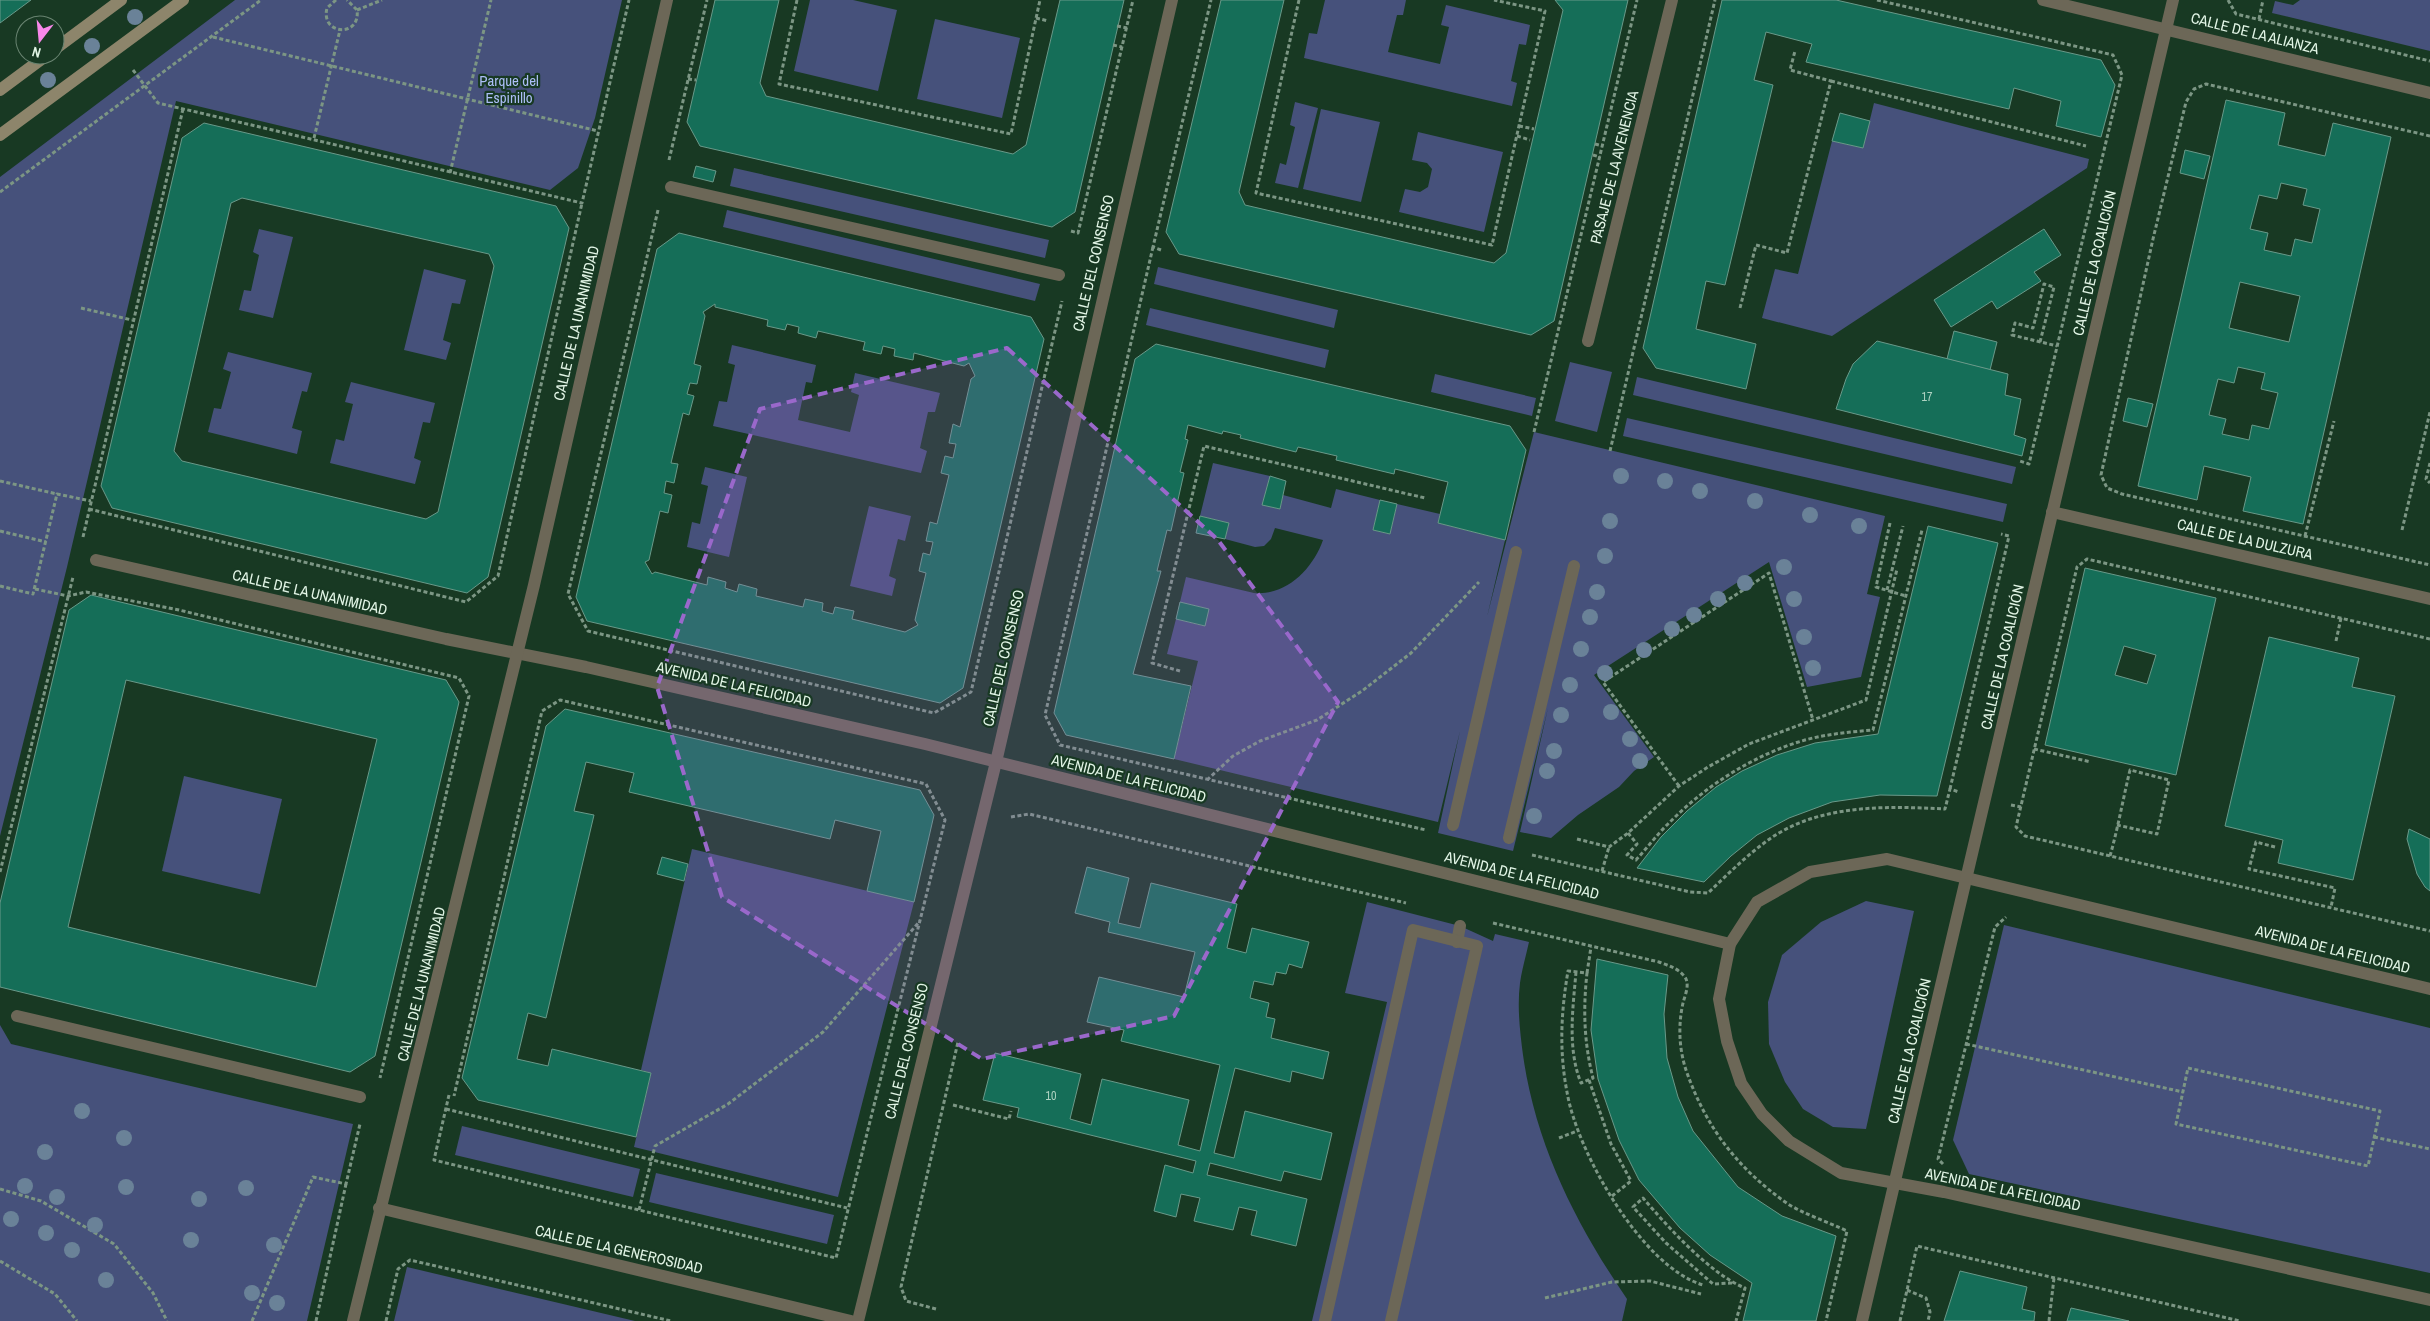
<svg xmlns="http://www.w3.org/2000/svg" width="2430" height="1321" viewBox="0 0 2430 1321" font-family="'Archivo Narrow',sans-serif">
<style>
.green{fill:#46517b}
.building{fill:#156e58;stroke:#699989;fill-rule:evenodd}
.lines{fill:none;stroke-linecap:round;stroke-linejoin:round}
.path{stroke:#7c9684;stroke-width:3;stroke-dasharray:4 2.5;stroke-linecap:butt}
.street{stroke:#6c6757;stroke-width:12}
.secondary{stroke:#8d856b;stroke-width:12}
.tree{fill:#6a8298}
.marked{fill:#9a68cb;fill-opacity:0.2;stroke:#9a68cb;stroke-width:4;stroke-dasharray:10 6;stroke-linejoin:round}
.labels{text-anchor:middle;dominant-baseline:central;stroke-width:4.5;stroke-linejoin:round;paint-order:stroke}
.number-label{font-size:12px;fill:#afd3c2}
.street-label{font-size:15px;fill:#e2f5e6;stroke:#183923}
.park-label{font-size:15px;fill:#adbef7;stroke:#183923}
</style>
<rect width="100%" height="100%" fill="#183923"/>
<!-- green -->
<g class="green">
<path d="M235,0H622L595,118L578,168L550,190L176,101L67,567L0,836V177Z"/>
<path d="M810,0H853L897,10L878,91L794,71Z"/>
<path d="M1325,0H1406L1403,15H1397L1388,52L1440,64L1449,27L1441,25L1446,5L1530,25L1526,45L1519,44L1511,81L1517,83L1512,106L1304,58L1309,33L1317,34Z"/>
<path d="M2300,0H2430V51L2272,13L2275,1L2293,5Z"/>
<path d="M935,19L1020,38L1002,118L917,99Z"/>
<path d="M1295,102L1318,108L1298,188L1275,183L1280,163L1286,165L1295,127L1290,125Z"/>
<path d="M1874,103L2089,159L2087,168L1832,336L1762,318L1775,269L1798,274L1832,141L1863,148Z"/>
<path d="M1321,109L1380,122L1361,202L1303,189Z"/>
<path d="M1418,132L1503,152L1484,232L1399,212L1405,189L1420,192L1428,187L1432,169L1427,163L1412,160Z"/>
<path d="M734,168L1049,240L1045,258L730,186Z"/>
<path d="M727,210L1040,284L1035,301L723,227Z"/>
<path d="M259,229L293,237L273,318L239,310L244,290L251,291L259,255L253,252Z"/>
<path d="M1158,267L1338,310L1334,328L1154,284Z"/>
<path d="M424,269L466,280L460,304L452,303L443,340L451,343L446,360L404,350Z"/>
<path d="M1150,308L1329,350L1325,368L1146,325Z"/>
<path d="M732,345L816,365L812,383L806,382L798,420L850,432L859,395L851,392L855,373L940,393L935,412H928L920,448L927,451L921,473L713,426L719,401L727,402L735,365L728,363Z"/>
<path d="M228,352L312,373L307,392L302,391L292,428L302,431L297,454L208,432L214,408L221,409L231,372L223,369Z"/>
<path d="M1570,362L1612,372L1597,432L1555,421Z"/>
<path d="M1435,374L1536,398L1532,416L1431,392Z"/>
<path d="M1637,377L2016,467L2012,484L1633,395Z"/>
<path d="M351,382L435,403L430,423L423,422L414,458L421,461L415,484L330,463L336,439L344,441L353,404L345,402Z"/>
<path d="M1627,418L2007,504L2003,522L1623,436Z"/>
<path d="M1534,432L1885,516L1867,594L1880,597L1861,677L1807,687L1769,562L1594,675L1654,757L1634,771L1619,787L1578,815L1551,838L1520,832L1548,708L1513,851L1438,833L1460,731L1438,822L1174,759L1198,661L1167,654L1176,619L1204,626L1209,609L1180,602L1186,577L1254,593C1286,596 1313,569 1323,540L1275,528L1271,539L1264,546L1255,547L1225,539L1229,523L1200,516L1213,463L1270,476L1263,505L1280,509L1283,495L1331,508L1336,489L1380,500L1373,530L1390,534L1397,504L1440,514L1438,523L1505,540L1487,617Z"/>
<path d="M705,467L747,477L729,557L687,547L692,522L700,524L708,486L701,484Z"/>
<path d="M869,506L911,516L905,541L898,539L889,576L896,579L892,596L850,586Z"/>
<path d="M184,776L282,799L260,894L162,871Z"/>
<path d="M692,849L914,902L838,1197L634,1147L651,1073L641,1070Z"/>
<path d="M1866,901L1914,911L1866,1129L1833,1127L1803,1109L1785,1082L1769,1044L1768,1002L1782,955L1821,922Z"/>
<path d="M1367,902L1460,926L1493,941L1495,934L1529,942C1526,956 1522,969 1520,983C1517,1007 1520,1032 1523,1055C1536,1146 1576,1224 1627,1299L1622,1321H1312L1387,1002L1345,993Z"/>
<path d="M2004,925L2430,1028V1273L1969,1174L1953,1140Z"/>
<path d="M0,1025L11,1044L353,1124L307,1321H0Z"/>
<path d="M462,1126L640,1169L633,1197L455,1155Z"/>
<path d="M656,1173L834,1215L827,1244L649,1202Z"/>
<path d="M407,1267L635,1321H394Z"/>
</g>
<!-- building -->
<g class="building">
<path d="M0,0H31L0,23Z"/>
<path d="M715,0H779L760,83L766,96L1013,154L1026,145L1060,0H1124L1075,212L1052,227L700,146L687,122Z"/>
<path d="M1221,0H1284L1239,192L1245,205L1494,263L1506,253L1563,10L1555,0H1628L1554,321L1531,335L1179,254L1166,232Z"/>
<path d="M1722,0H1836L2101,60L2115,85L2101,137L2056,126L2061,101L2014,88L2009,109L1806,62L1812,44L1766,32L1754,80L1773,85L1744,206L1725,285L1706,281L1696,329L1756,344L1746,389L1656,368L1643,348Z"/>
<path d="M2226,100L2285,113L2278,145L2325,156L2333,123L2391,137L2303,524L2243,511L2251,477L2204,466L2197,500L2138,486ZM2281,183L2307,189L2303,205L2320,209L2312,243L2295,239L2291,256L2264,250L2268,233L2250,229L2259,195L2277,199ZM2240,282L2300,296L2289,342L2229,328ZM2238,367L2265,373L2261,389L2278,393L2269,429L2252,425L2249,440L2222,434L2226,419L2209,415L2218,379L2234,383Z"/>
<path d="M1840,113L1870,121L1863,148L1832,141Z"/>
<path d="M204,123L556,206L569,228L488,577L467,593L112,508L101,486L182,138ZM242,198L489,254L494,266L438,512L426,519L182,461L174,451L231,203Z"/>
<path d="M2185,150L2210,156L2204,179L2180,173Z"/>
<path d="M696,166L716,171L713,182L693,177Z"/>
<path d="M2044,229L2061,255L2034,272L2041,281L1997,309L1992,301L1951,327L1934,300Z"/>
<path d="M679,233L1031,317L1044,339L963,688L940,703L587,621L576,597L657,249ZM715,304V307L768,320L767,326L785,330L787,324L799,327L798,333L816,338L818,331L865,342L863,350L881,354L883,346L895,349L894,356L913,360L914,353L964,366L969,363L975,376L971,379L960,427L953,424L949,443L956,444L953,458L945,456L941,473L949,475L937,524L930,522L926,541L933,542L930,555L923,553L919,571L926,573L915,620L918,625L905,632L852,619L854,611L835,607L833,614L822,611L823,603L805,599L803,607L756,596L757,589L739,584L737,592L725,588L726,582L708,577L707,585L655,572L652,574L645,562L649,560L660,511L668,513L672,495L664,493L666,481L674,483L678,464L671,463L683,413L689,415L694,396L687,394L690,383L697,384L701,366L694,364L705,316L703,312Z"/>
<path d="M1954,331L1997,342L1990,370L1947,359Z"/>
<path d="M1877,341L2008,374L2005,395L2021,399L2014,435L2026,439L2022,456L1836,409L1846,379L1853,364Z"/>
<path d="M1156,344L1510,426L1526,450L1505,540L1438,523L1448,482L1395,469L1394,474L1336,460L1337,456L1298,447L1296,452L1240,438L1241,435L1223,431L1222,434L1188,425L1185,439L1188,440L1180,472L1184,473L1171,531L1167,530L1157,571H1161L1133,674L1191,686L1174,759L1066,735L1054,713L1135,359Z"/>
<path d="M2128,398L2153,404L2147,427L2123,421Z"/>
<path d="M1270,476L1286,481L1280,509L1262,505Z"/>
<path d="M1380,500L1397,504L1390,534L1373,530Z"/>
<path d="M1200,516L1229,523L1225,539L1196,533Z"/>
<path d="M1928,526L1998,543L1937,796L1880,795L1832,802L1789,818L1757,835L1731,856L1704,882L1637,868L1661,837L1687,811L1716,787L1742,771L1777,755L1815,743L1878,734Z"/>
<path d="M2085,568L2216,598L2176,775L2045,745ZM2124,646L2156,655L2147,684L2115,675Z"/>
<path d="M91,595L446,680L459,702L375,1056L350,1072L0,987V903L69,610ZM126,680L377,739L316,987L68,927Z"/>
<path d="M1180,602L1209,609L1205,626L1176,619Z"/>
<path d="M2269,637L2359,658L2352,687L2395,696L2353,880L2278,863L2283,840L2225,826Z"/>
<path d="M565,709L920,790L934,815L914,902L867,891L881,831L835,820L830,839L629,792L634,773L586,762L574,811L594,815L546,1018L528,1013L517,1059L548,1066L552,1049L651,1073L636,1137L478,1100L462,1078L546,726Z"/>
<path d="M2409,829L2430,839V891L2425,887L2417,874L2407,839Z"/>
<path d="M662,857L688,864L684,881L657,874Z"/>
<path d="M1087,867L1129,878L1118,923L1140,928L1151,883L1237,904L1227,948L1246,953L1252,928L1309,942L1302,968L1289,964L1286,974L1276,972L1273,985L1254,981L1250,998L1269,1003L1266,1017L1275,1019L1271,1038L1329,1052L1323,1079L1292,1071L1290,1082L1235,1068L1214,1153L1234,1158L1245,1111L1332,1133L1321,1180L1284,1171L1281,1181L1210,1163L1207,1175L1307,1199L1296,1246L1251,1235L1257,1211L1239,1207L1233,1230L1194,1221L1200,1198L1181,1194L1176,1217L1154,1211L1165,1165L1193,1173L1196,1161L1017,1117L1019,1108L983,1100L995,1053L1081,1074L1070,1119L1091,1125L1102,1079L1189,1100L1178,1145L1200,1151L1220,1065L1121,1041L1124,1030L1087,1022L1099,977L1184,997L1195,952L1108,932L1110,922L1075,913Z"/>
<path d="M1597,959L1668,975L1664,1014L1667,1058L1678,1097L1693,1131L1738,1187L1782,1216L1836,1236L1816,1321H1743L1752,1283L1710,1255L1680,1228L1639,1180L1619,1140L1598,1079L1591,1030Z"/>
<path d="M1960,1271L2027,1287L2022,1309L2035,1312L2034,1321H1944Z"/>
<path d="M2071,1308L2129,1321H2067Z"/>
</g>
<g class="lines">
<!-- path -->
<g class="path">
<path d="M336,0L327,8C320,35 361,38 357,10L347,0"/>
<path d="M797,0L779,84L1011,134L1040,0"/>
<path d="M1299,0L1256,193L1492,245L1545,11L1494,0"/>
<path d="M1877,0L2113,55L2122,75L2029,464L2020,461"/>
<path d="M2228,0L2236,14L2430,61"/>
<path d="M357,10L382,0"/>
<path d="M1036,18L1048,21"/>
<path d="M2259,19L2263,0"/>
<path d="M1117,26L1127,28"/>
<path d="M213,37L598,131"/>
<path d="M1113,45L1122,47"/>
<path d="M133,70L158,103L582,203L629,0"/>
<path d="M688,79L696,80"/>
<path d="M1831,81L2086,146"/>
<path d="M1519,126L1534,129"/>
<path d="M1517,136L1530,140"/>
<path d="M2430,136L2206,84L2194,89L2186,102L2153,239L2101,475L2107,488L2122,494L2430,565"/>
<path d="M314,138L340,30"/>
<path d="M1595,144L1603,146"/>
<path d="M1593,155L1600,157"/>
<path d="M669,160L707,0"/>
<path d="M450,173L491,0"/>
<path d="M0,192L261,0"/>
<path d="M658,210L568,594L588,631L934,713L971,692L1062,301"/>
<path d="M1071,231L1078,233L1133,0"/>
<path d="M1153,247L1045,715L1060,745L1426,830"/>
<path d="M1161,250L1153,247L1211,0"/>
<path d="M81,308L132,320"/>
<path d="M1740,308L1756,245L1787,253L1831,81L1790,70L1795,51"/>
<path d="M2040,342L2054,287L2044,284L2033,328L2015,323L2012,335L2057,346"/>
<path d="M1534,432L1637,0"/>
<path d="M1610,451L1715,0"/>
<path d="M2430,463L2426,479L2430,483"/>
<path d="M0,481L57,494"/>
<path d="M89,509L466,602L498,576L582,203"/>
<path d="M1890,523L1876,587L1906,596"/>
<path d="M2402,530L2430,412"/>
<path d="M0,531L46,542"/>
<path d="M2305,536L2334,421"/>
<path d="M83,537L183,109"/>
<path d="M0,586L33,594L57,494L91,501"/>
<path d="M35,589L68,596L86,592L179,610L459,678L469,696L380,1078"/>
<path d="M1887,590L1903,526"/>
<path d="M2430,639L2087,559L2077,567L2016,827L2025,836L2430,931"/>
<path d="M2336,641L2341,618"/>
<path d="M1180,671L1152,663L1204,446L1425,498"/>
<path d="M2034,749L2091,762"/>
<path d="M1207,780L1233,756L1260,741L1317,720L1362,691L1411,653L1479,582"/>
<path d="M1679,786L1603,682L1769,573L1813,720"/>
<path d="M1950,789L2009,536L2001,534"/>
<path d="M2011,805L2021,807"/>
<path d="M1011,817L1029,814L1406,903"/>
<path d="M1628,833L1637,844L1627,855L1636,860C1648,847 1659,832 1672,820C1708,784 1756,754 1805,740C1827,734 1850,732 1873,730L1922,530"/>
<path d="M1577,839L1609,847L1628,833L1679,786L1708,767L1749,744L1866,700L1897,569"/>
<path d="M2275,847L2256,842L2249,869L2335,888L2331,907"/>
<path d="M1532,855L1690,892L1708,893C1728,874 1748,854 1771,838C1821,804 1887,806 1945,809L1950,789L1959,792"/>
<path d="M2110,856C2118,828 2123,799 2130,770L2169,780L2157,834L2117,825"/>
<path d="M1602,871L1609,847"/>
<path d="M0,872L73,577"/>
<path d="M1493,923L1659,962C1669,966 1678,968 1685,977C1690,985 1685,995 1683,1003C1678,1025 1679,1049 1686,1070C1706,1128 1738,1169 1788,1204C1802,1213 1830,1223 1847,1231L1826,1321"/>
<path d="M1576,972C1573,1008 1567,1048 1581,1083L1593,1078C1584,1043 1583,1009 1587,973L1568,971C1561,1012 1559,1051 1567,1092C1577,1152 1642,1267 1703,1285"/>
<path d="M1587,973L1591,947"/>
<path d="M1966,1044L2183,1092"/>
<path d="M2188,1068L2380,1111L2368,1166L2176,1124Z"/>
<path d="M1589,1080L1611,1144L1631,1181L1612,1196"/>
<path d="M449,1095L434,1160L836,1258L945,820L926,784L560,700L542,711L454,1096"/>
<path d="M953,1105L1009,1119L1011,1111"/>
<path d="M446,1109L847,1208"/>
<path d="M2374,1137L2430,1149"/>
<path d="M1559,1138L1577,1131"/>
<path d="M1943,1164L1938,1159L1995,927L2006,917"/>
<path d="M0,1189L41,1201L114,1244L153,1293L167,1321"/>
<path d="M639,1210L655,1146L728,1104L823,1032L920,921"/>
<path d="M0,1261L55,1294L77,1321"/>
<path d="M1732,1283L1713,1284L1666,1243L1633,1207L1643,1198C1668,1227 1710,1274 1745,1288L1736,1321"/>
<path d="M1907,1290L1926,1298L1930,1312L1928,1321"/>
<path d="M1545,1298L1612,1282L1650,1281L1701,1294"/>
<path d="M936,1309L906,1301L901,1287L958,1042"/>
<path d="M252,1321L313,1177L346,1184L360,1124"/>
<path d="M316,1321L346,1184"/>
<path d="M386,1321L398,1269L410,1260L671,1321"/>
<path d="M1900,1321L1917,1246L2240,1321"/>
<path d="M2049,1321L2054,1278"/>
</g>
<!-- street -->
<g class="street">
<path d="M2043,0L2430,93"/>
<path d="M671,187L1059,275"/>
<path d="M1588,341L1672,0"/>
<path d="M2052,512L2430,599"/>
<path d="M96,560L446,639L586,667L925,744L1730,944"/>
<path d="M1453,825L1516,552"/>
<path d="M1509,838L1574,566"/>
<path d="M1457,942L1460,926"/>
<path d="M2430,989L1887,859L1810,872L1757,902L1730,944L1719,999L1727,1041L1741,1083L1762,1114L1789,1141L1841,1173L1944,1192L2430,1300"/>
<path d="M17,1016L360,1097"/>
<path d="M379,1208L851,1321"/>
<path d="M353,1321L534,585L667,0"/>
<path d="M858,1321L996,762L1172,0"/>
<path d="M1325,1321L1413,930L1477,946L1391,1321"/>
<path d="M1862,1321L2173,0"/>
</g>
<!-- secondary -->
<g class="secondary">
<path d="M55,49L121,0"/>
<path d="M0,90L47,55"/>
<path d="M0,135L183,0"/>
</g>
</g>
<!-- trees -->
<g class="tree">
<circle cx="135" cy="17" r="8"/>
<circle cx="92" cy="46" r="8"/>
<circle cx="48" cy="80" r="8"/>
<circle cx="1621" cy="476" r="8"/>
<circle cx="1665" cy="481" r="8"/>
<circle cx="1700" cy="491" r="8"/>
<circle cx="1755" cy="501" r="8"/>
<circle cx="1810" cy="515" r="8"/>
<circle cx="1610" cy="521" r="8"/>
<circle cx="1859" cy="526" r="8"/>
<circle cx="1605" cy="556" r="8"/>
<circle cx="1784" cy="567" r="8"/>
<circle cx="1745" cy="583" r="8"/>
<circle cx="1597" cy="592" r="8"/>
<circle cx="1718" cy="599" r="8"/>
<circle cx="1794" cy="599" r="8"/>
<circle cx="1694" cy="615" r="8"/>
<circle cx="1590" cy="617" r="8"/>
<circle cx="1672" cy="629" r="8"/>
<circle cx="1804" cy="637" r="8"/>
<circle cx="1581" cy="649" r="8"/>
<circle cx="1644" cy="650" r="8"/>
<circle cx="1813" cy="668" r="8"/>
<circle cx="1605" cy="673" r="8"/>
<circle cx="1570" cy="685" r="8"/>
<circle cx="1611" cy="712" r="8"/>
<circle cx="1561" cy="715" r="8"/>
<circle cx="1630" cy="739" r="8"/>
<circle cx="1554" cy="751" r="8"/>
<circle cx="1640" cy="761" r="8"/>
<circle cx="1547" cy="771" r="8"/>
<circle cx="1534" cy="816" r="8"/>
<circle cx="82" cy="1111" r="8"/>
<circle cx="124" cy="1138" r="8"/>
<circle cx="45" cy="1152" r="8"/>
<circle cx="25" cy="1186" r="8"/>
<circle cx="126" cy="1187" r="8"/>
<circle cx="246" cy="1188" r="8"/>
<circle cx="57" cy="1197" r="8"/>
<circle cx="199" cy="1199" r="8"/>
<circle cx="11" cy="1219" r="8"/>
<circle cx="95" cy="1225" r="8"/>
<circle cx="46" cy="1233" r="8"/>
<circle cx="191" cy="1240" r="8"/>
<circle cx="274" cy="1245" r="8"/>
<circle cx="72" cy="1250" r="8"/>
<circle cx="106" cy="1280" r="8"/>
<circle cx="252" cy="1293" r="8"/>
<circle cx="277" cy="1303" r="8"/>
</g>
<!-- marked area -->
<path class="marked" d="M1007,348L1218,540L1338,702L1174,1016L982,1059L722,897L657,687L760,409Z"/>
<g class="labels">
<!-- number labels -->
<g class="number-label">
<text x="1927" y="397">17</text>
<text x="1051" y="1096">10</text>
</g>
<!-- street labels -->
<g class="street-label">
<text transform="translate(2255 33) rotate(14)">CALLE DE LA ALIANZA</text>
<text transform="translate(1614 167) rotate(-76)">PASAJE DE LA AVENENCIA</text>
<text transform="translate(1093 263) rotate(-77)">CALLE DEL CONSENSO</text>
<text transform="translate(2094 263) rotate(-77)">CALLE DE LA COALICIÓN</text>
<text transform="translate(576 323) rotate(-77)">CALLE DE LA UNANIMIDAD</text>
<text transform="translate(2245 539) rotate(13)">CALLE DE LA DULZURA</text>
<text transform="translate(310 592) rotate(13)">CALLE DE LA UNANIMIDAD</text>
<text transform="translate(2002 657) rotate(-77)">CALLE DE LA COALICIÓN</text>
<text transform="translate(1003 658) rotate(-77)">CALLE DEL CONSENSO</text>
<text transform="translate(734 684) rotate(13)">AVENIDA DE LA FELICIDAD</text>
<text transform="translate(1129 778) rotate(14)">AVENIDA DE LA FELICIDAD</text>
<text transform="translate(1522 875) rotate(14)">AVENIDA DE LA FELICIDAD</text>
<text transform="translate(2333 949) rotate(14)">AVENIDA DE LA FELICIDAD</text>
<text transform="translate(421 984) rotate(-76)">CALLE DE LA UNANIMIDAD</text>
<text transform="translate(906 1051) rotate(-76)">CALLE DEL CONSENSO</text>
<text transform="translate(1909 1051) rotate(-77)">CALLE DE LA COALICIÓN</text>
<text transform="translate(2003 1189) rotate(12)">AVENIDA DE LA FELICIDAD</text>
<text transform="translate(619 1249) rotate(13)">CALLE DE LA GENEROSIDAD</text>
</g>
<!-- park labels -->
<g class="park-label">
<text x="509" y="80">Parque del<tspan x="509" dy="17">Espinillo</tspan></text>
</g>
</g>
<!-- north arrow -->
<g transform="translate(40 40) rotate(196)"><circle r="24" fill="#183923" stroke="#698471"/>
<path d="M0-4L9 19L0 12L-9 19Z" fill="#f888ea"/>
<text y="-8" font-size="14" font-weight="bold" text-anchor="middle" fill="#e2f5e6">N</text>
</g>
</svg>
